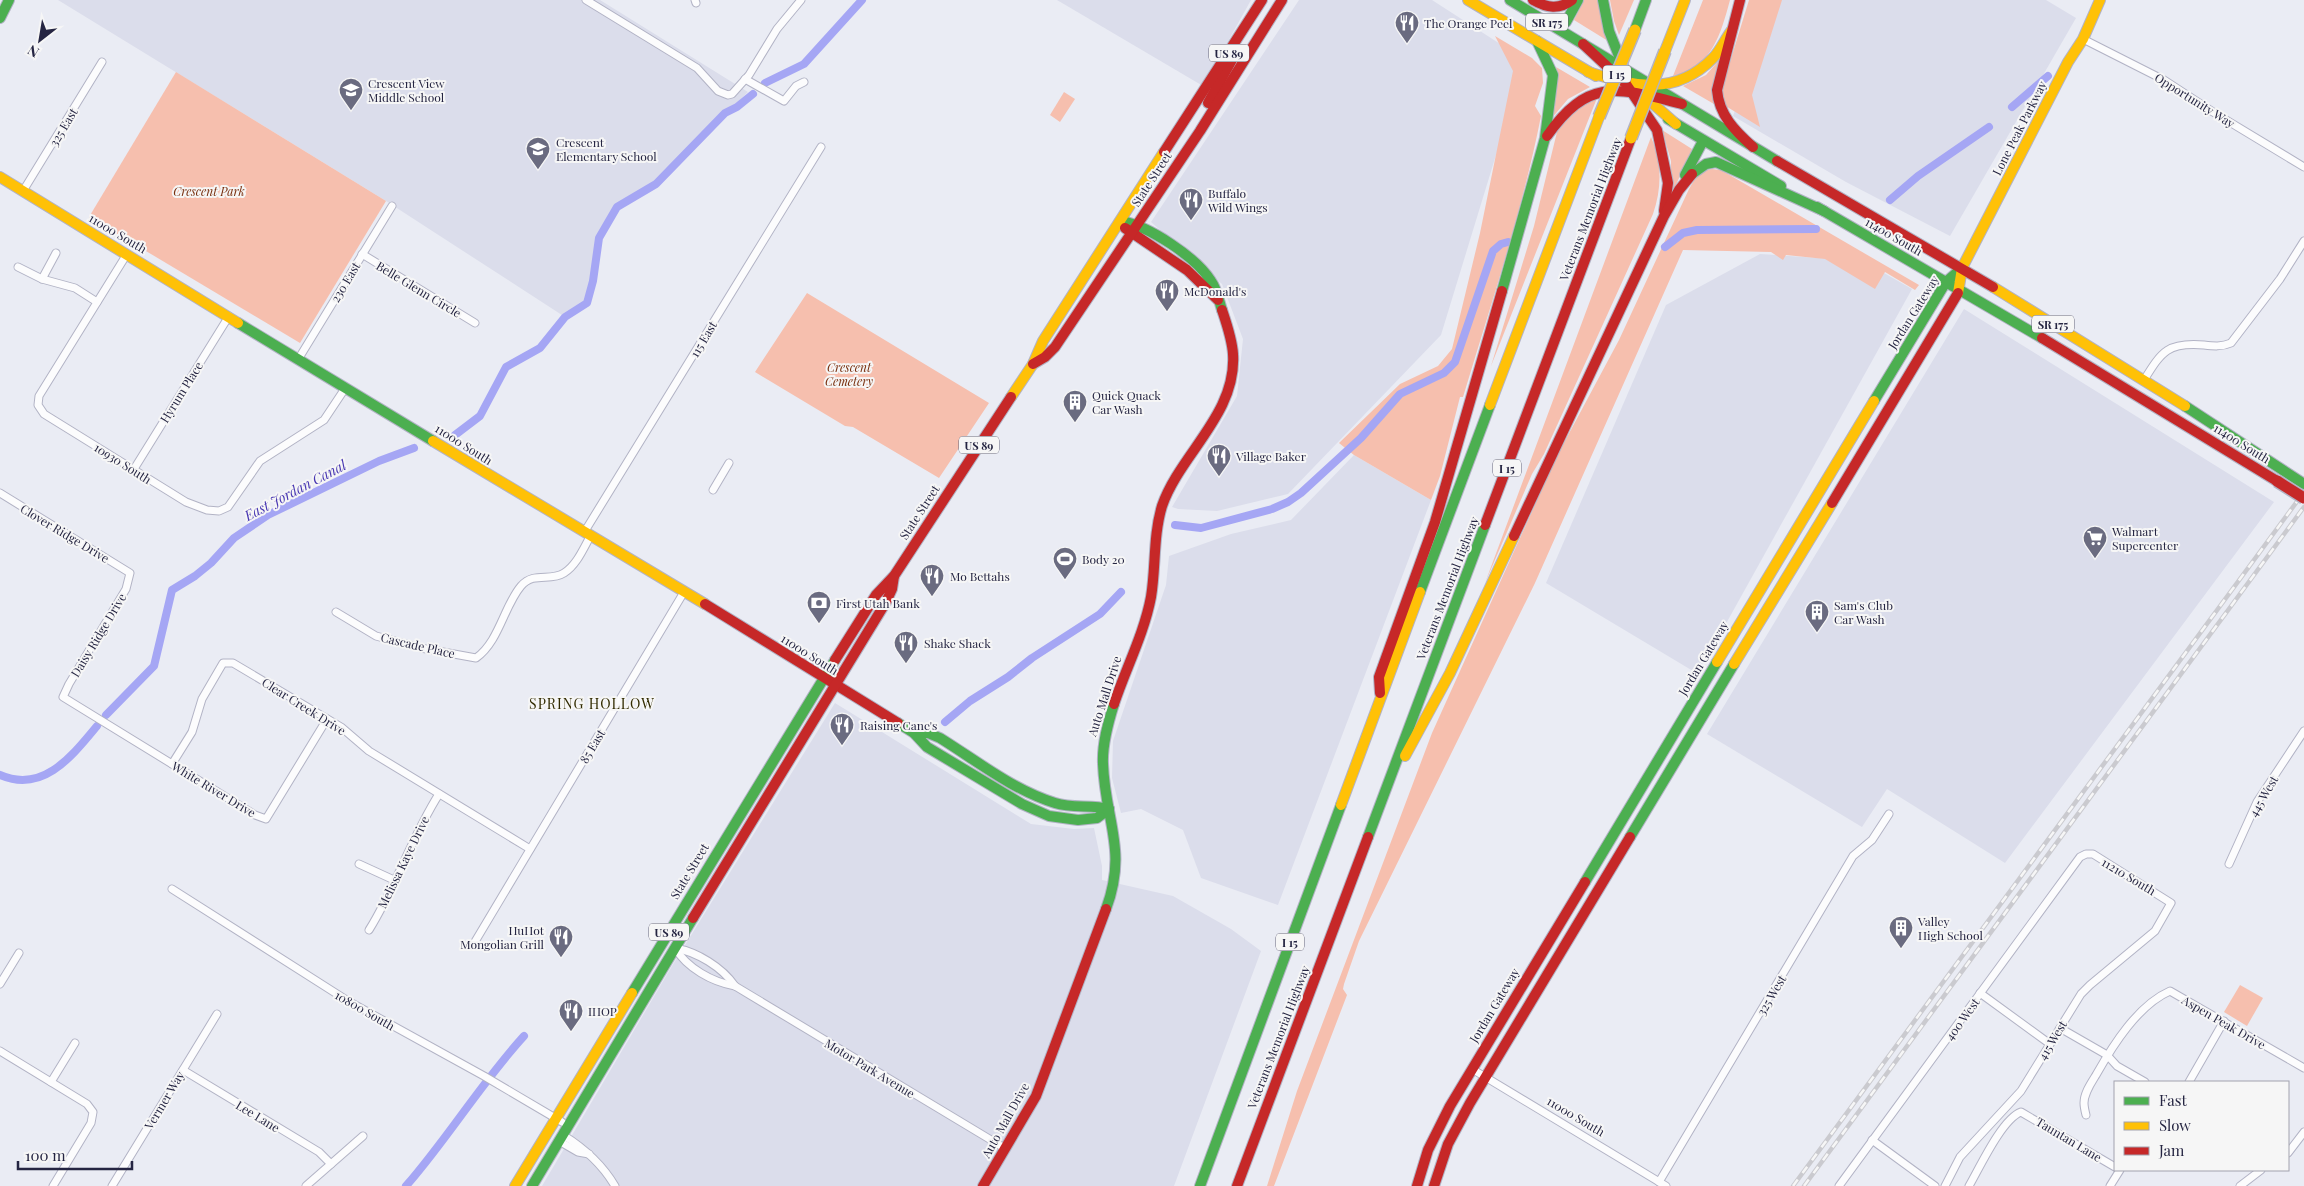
<svg xmlns="http://www.w3.org/2000/svg" width="2304" height="1186" viewBox="0 0 2304 1186" font-family="'Playfair Display',serif">
<style>
.built{fill:#dbddeb}
.green{fill:#f6bfae}
.lines{fill:none;stroke-linecap:round;stroke-linejoin:round}
.canal{stroke:#a5a6f4;stroke-width:8}
.street-casing{stroke:#b2b3c5;stroke-width:9}
.fast-casing{stroke:#b2b3c5;stroke-width:12}
.slow-casing{stroke:#b2b3c5;stroke-width:12}
.jam-casing{stroke:#b2b3c5;stroke-width:12}
.street{stroke:#fcfcfd;stroke-width:7}
.fast{stroke:#4caf50;stroke-width:10}
.slow{stroke:#ffc107;stroke-width:10}
.jam{stroke:#c62828;stroke-width:10}
.rail-casing{stroke:#cacacf;stroke-width:4.5}
.rail{stroke:#f6f6f6;stroke-width:2.5;stroke-dasharray:8;stroke-linecap:butt}
.slow-bridge-casing{stroke:#b2b3c5;stroke-width:14;stroke-linecap:butt}
.jam-bridge-casing{stroke:#b2b3c5;stroke-width:14;stroke-linecap:butt}
.slow-bridge{stroke:#ffc107;stroke-width:11}
.jam-bridge{stroke:#c62828;stroke-width:11}
.labels{text-anchor:middle;dominant-baseline:central;stroke-width:4;stroke-linejoin:round;paint-order:stroke}
.shield{fill:#f6f6f6;stroke:#646478;stroke-width:1}
.shield-label{font-size:11px;font-weight:bold;fill:#252542}
.poi-label{font-size:12px;fill:#252542;stroke:#f6f6f6;text-anchor:start}
.street-label{font-size:12px;fill:#252542;stroke:#f6f6f6}
.park-label{font-size:12px;font-style:italic;fill:#782e0d;stroke:#f6f6f6}
.water-label{font-size:14px;font-style:italic;fill:#4736b2;stroke:#f6f6f6}
.neighbourhood-label{font-size:14px;letter-spacing:1px;fill:#312b00;stroke:#f6f6f6}
</style>
<rect width="100%" height="100%" fill="#eaecf4"/>
<!-- built -->
<g class="built">
<path d="M58,0H600L748,92L656,184L617,207L599,238L593,281L587,303L565,317L386,201Z"/>
<path d="M1057,0H1251L1203,86Z"/>
<path d="M1299,0H1432L1525,60L1441,335L1288,494L1217,511L1178,509L1172,507L1237,396L1243,339L1222,284L1151,222Z"/>
<path d="M1775,0H2046L2076,18L1950,236L1846,182L1733,116Z"/>
<path d="M1760,254L1863,261L1912,289L1698,674L1546,583L1666,305Z"/>
<path d="M1964,309L2274,502L2005,863L1887,789L1862,827L1707,734Z"/>
<path d="M1354,455L1431,500L1278,905L1201,878L1183,830L1141,809L1121,813L1112,778L1113,741L1166,585L1169,556L1231,534L1291,520Z"/>
<path d="M835,703L1031,824L1074,829L1094,828L1102,866V880L1173,896L1231,929L1261,951L1174,1186H542L672,966Z"/>
</g>
<!-- green -->
<g class="green">
<path d="M1584,0H1598L1608,41L1574,20Z"/>
<path d="M1610,0H1634L1619,35L1614,21Z"/>
<path d="M1703,0H1730C1721,33 1712,68 1673,76Z"/>
<path d="M1749,0H1782L1752,95L1760,127L1724,105L1722,88Z"/>
<path d="M1495,36L1532,58L1542,68L1543,83L1535,106L1541,116C1522,212 1491,304 1463,397H1460L1440,476L1431,500L1354,455L1339,443L1400,384L1438,366L1452,349L1480,233L1513,71Z"/>
<path d="M1721,58L1714,104L1683,86L1706,75Z"/>
<path d="M1556,67L1590,87L1568,99L1551,119L1558,73Z"/>
<path d="M176,72L386,201L300,343L89,217Z"/>
<path d="M1064,92L1075,99L1060,122L1050,115Z"/>
<path d="M1597,98L1491,366L1534,226L1557,132L1575,109Z"/>
<path d="M1662,130L1692,149L1671,196V161Z"/>
<path d="M1651,137C1662,162 1662,188 1653,214L1544,454L1532,474L1485,583Z"/>
<path d="M1712,169L1721,170L1919,285L1915,290L1885,272L1875,289L1825,259L1786,255L1783,260L1771,252L1683,250L1535,583L1359,941L1344,984L1343,989L1347,995L1274,1186H1267L1297,1091L1432,733L1558,454L1619,340L1689,189L1699,172Z"/>
<path d="M807,293L989,403L939,478L853,427L845,426L755,372Z"/>
<path d="M2240,985L2263,998L2247,1026L2224,1012Z"/>
</g>
<g class="lines">
<!-- canal -->
<g class="canal">
<path d="M765,83L804,64L862,0"/>
<path d="M2012,107L2048,76"/>
<path d="M1890,200L1918,176L1989,127"/>
<path d="M1665,247L1683,233L1697,230L1816,229"/>
<path d="M455,435L480,416L506,367L540,348L565,317L587,303L593,281L599,238L617,207L656,184L725,113L737,107L753,94"/>
<path d="M1175,525L1201,528L1272,509L1288,502L1301,493L1361,438L1400,394L1444,373L1455,362L1493,251L1501,244L1508,242"/>
<path d="M106,715L154,666L172,590L195,576L211,563L234,538L268,515L379,461L414,448"/>
<path d="M945,722L970,701L1008,677L1032,658L1100,614L1121,592"/>
<path d="M0,775C43,794 72,756 97,726"/>
<path d="M406,1186C448,1138 481,1083 524,1036"/>
</g>
<defs>
<g id="street">
<path d="M586,0L697,68L718,91L728,95L732,94L749,75L777,29L801,0"/>
<path d="M695,0L696,3"/>
<path d="M2083,39L2164,80L2213,112L2304,167"/>
<path d="M745,79L784,101L796,86L804,82"/>
<path d="M23,191L102,62"/>
<path d="M127,254L39,396L38,405L44,414L186,502L207,510L219,511L228,507L260,461L324,420L346,387"/>
<path d="M362,254L475,323"/>
<path d="M18,267L42,279L75,288L97,302"/>
<path d="M42,279L56,253"/>
<path d="M299,358L392,206"/>
<path d="M2144,380C2162,351 2168,342 2204,345C2213,346 2222,347 2231,343L2280,279L2304,241"/>
<path d="M134,469L229,316"/>
<path d="M713,490L729,463"/>
<path d="M0,493L130,573L126,589L69,684L63,697L255,815L266,819L327,719"/>
<path d="M585,531L821,147"/>
<path d="M336,612L376,636L421,648L476,658C499,642 504,606 521,586C534,571 550,582 564,573C577,565 584,547 591,535"/>
<path d="M172,764L192,732L202,699L223,663H233L341,727L369,751L530,849"/>
<path d="M359,864L394,880"/>
<path d="M2229,864L2257,802L2304,731"/>
<path d="M172,889L348,1001L484,1076L562,1122"/>
<path d="M369,930C396,887 411,838 439,794"/>
<path d="M473,945L684,592"/>
<path d="M675,948C687,968 712,982 735,986L1006,1149"/>
<path d="M675,948C697,952 722,967 735,986"/>
<path d="M0,984L19,953"/>
<path d="M1980,993L2050,1044"/>
<path d="M2060,1028L2107,1055L2117,1066L2145,1082"/>
<path d="M0,1051L87,1104L93,1112L91,1123L53,1186"/>
<path d="M1472,1069L1666,1186"/>
<path d="M183,1070L319,1152L331,1164"/>
<path d="M51,1082L75,1043"/>
<path d="M2189,1082L2224,1021"/>
<path d="M2086,1115C2085,1111 2084,1107 2084,1103C2084,1093 2091,1083 2096,1075C2113,1045 2138,1005 2170,991L2304,1068"/>
<path d="M563,1135C584,1148 602,1164 615,1186"/>
<path d="M1872,1140L1935,1186"/>
<path d="M559,1141L578,1152L589,1154"/>
<path d="M2288,1153L2304,1132"/>
<path d="M1659,1182L1853,856L1872,840L1889,814"/>
<path d="M112,1186L217,1014"/>
<path d="M306,1186L363,1136"/>
<path d="M1839,1186L2080,857L2086,854H2093L2171,903L2155,931L2090,985L2081,994L2021,1091L1960,1157L1945,1186"/>
<path d="M1969,1186C1980,1167 2002,1119 2021,1112L2115,1167"/>
<path d="M2110,1186L2120,1170"/>
<path d="M2240,1186L2261,1170"/>
</g>
<g id="fast">
<path d="M1510,0L1777,161"/>
<path d="M1603,0L1609,31L1625,71"/>
<path d="M0,18L9,0"/>
<path d="M1556,27L1566,22L1578,0"/>
<path d="M1635,30L1646,0"/>
<path d="M1668,119L1781,186"/>
<path d="M1692,174L1706,164L1716,162L1824,211"/>
<path d="M1685,175L1703,141"/>
<path d="M1817,207L2042,338"/>
<path d="M1121,221C1149,226 1196,257 1211,281C1217,289 1219,301 1222,310"/>
<path d="M1502,291L1545,138L1553,75L1537,41"/>
<path d="M238,323L433,441"/>
<path d="M1874,401L1946,282L1962,268"/>
<path d="M2185,406L2304,484"/>
<path d="M1420,592L1490,405"/>
<path d="M898,723L914,733L927,747L1022,804L1049,816L1078,820L1097,818L1109,809"/>
<path d="M914,733H928L940,738C977,761 1013,790 1055,803C1073,809 1091,804 1109,809"/>
<path d="M1368,837L1485,525"/>
<path d="M1630,837L1734,664"/>
<path d="M1585,882L1717,662"/>
<path d="M1106,909C1128,850 1105,821 1103,764C1102,744 1108,723 1114,704"/>
<path d="M632,993L835,660"/>
<path d="M532,1186L693,918"/>
<path d="M1200,1186L1341,805"/>
</g>
<g id="slow">
<path d="M1468,0L1596,76"/>
<path d="M1665,51L1685,0"/>
<path d="M1588,72C1634,86 1675,97 1713,58C1721,50 1725,39 1732,30"/>
<path d="M1643,95L1676,124"/>
<path d="M0,177L238,323"/>
<path d="M1993,287L2185,406"/>
<path d="M1958,293L1962,268L2068,62L2083,39L2100,0"/>
<path d="M1011,397L1033,364L1043,341L1164,152"/>
<path d="M1490,405L1599,117"/>
<path d="M433,441L705,604"/>
<path d="M1717,662L1874,401"/>
<path d="M1734,664L1832,503"/>
<path d="M1405,756L1450,673L1514,536"/>
<path d="M1341,805L1420,592"/>
<path d="M515,1186L632,993"/>
</g>
<g id="jam">
<path d="M1533,0C1547,8 1559,10 1572,0"/>
<path d="M1740,0L1717,90C1719,115 1735,131 1753,147"/>
<path d="M1583,44L1626,84L1657,130L1668,183L1664,211"/>
<path d="M1208,103L1233,58"/>
<path d="M1547,136C1589,76 1619,88 1682,104"/>
<path d="M1164,152L1262,0"/>
<path d="M1777,161L1993,287"/>
<path d="M1125,228L1187,270L1218,300"/>
<path d="M2042,338L2277,481"/>
<path d="M1033,364L1045,357L1055,347L1200,131L1282,0"/>
<path d="M1832,503L1958,293"/>
<path d="M1485,525L1631,138"/>
<path d="M1514,536L1664,216L1679,190L1692,174"/>
<path d="M705,604L898,723"/>
<path d="M835,660L876,595L894,576L1011,397"/>
<path d="M1380,693L1379,677L1435,522L1502,291"/>
<path d="M1114,704C1126,668 1144,634 1151,597C1156,567 1153,536 1162,506C1180,454 1237,414 1233,354C1232,339 1227,325 1222,310"/>
<path d="M693,918L886,602L892,589L894,576"/>
<path d="M983,1186L1036,1096L1106,909"/>
<path d="M1237,1186L1368,837"/>
<path d="M1417,1186L1428,1150L1450,1106L1585,882"/>
<path d="M1434,1186L1448,1144L1470,1103L1630,837"/>
</g>
</defs>
<!-- street casing -->
<use href="#street" class="street-casing"/>
<!-- fast casing -->
<use href="#fast" class="fast-casing"/>
<!-- slow casing -->
<use href="#slow" class="slow-casing"/>
<!-- jam casing -->
<use href="#jam" class="jam-casing"/>
<!-- street -->
<use href="#street" class="street"/>
<!-- fast -->
<use href="#fast" class="fast"/>
<!-- slow -->
<use href="#slow" class="slow"/>
<!-- jam -->
<use href="#jam" class="jam"/>
<defs>
<g id="rail">
<path d="M1793,1186L2304,492"/>
<path d="M1804,1186L2304,507"/>
</g>
</defs>
<!-- rail casing -->
<use href="#rail" class="rail-casing"/>
<!-- rail -->
<use href="#rail" class="rail"/>
<defs>
<g id="slow-bridge">
<path d="M1599,117L1635,30"/>
<path d="M1631,138L1665,51"/>
</g>
<path id="jam-bridge" d="M2277,481L2304,498"/>
</defs>
<!-- slow-bridge casing -->
<use href="#slow-bridge" class="slow-bridge-casing"/>
<!-- jam-bridge casing -->
<use href="#jam-bridge" class="jam-bridge-casing"/>
<!-- slow-bridge -->
<use href="#slow-bridge" class="slow-bridge"/>
<!-- jam-bridge -->
<use href="#jam-bridge" class="jam-bridge"/>
</g>
<!-- icons -->
<defs>
<symbol id="restaurant-pin" viewBox="-11 -11 22 30"><path d="M0 17L-7.5 6A9.5 9.5 0 1 1 7.5 6Z" fill="#6a6b80" stroke="#f6f6f6"/><path d="M-5-6h1v4h1v-4h1v4h1v-4h1v5L-1.5 .5V6h-2V.5L-5-1ZM5-6V6H3V1.5H1.5Q1.5-4 5-6Z" fill="#fff"/></symbol>
<symbol id="school-pin" viewBox="-11 -11 22 30"><path d="M0 17L-7.5 6A9.5 9.5 0 1 1 7.5 6Z" fill="#6a6b80" stroke="#f6f6f6"/><path d="M0-5L7-2L0 1L-7-2ZM-4 1L0 2.5L4 1V4Q0 6-4 4Z" fill="#fff"/></symbol>
<symbol id="building-pin" viewBox="-11 -11 22 30"><path d="M0 17L-7.5 6A9.5 9.5 0 1 1 7.5 6Z" fill="#6a6b80" stroke="#f6f6f6"/><path d="M-4-6H4V6H1V3H-1V6H-4ZM-2.5-4.3h1.7v1.8h-1.7ZM.8-4.3h1.7v1.8H.8ZM-2.5-1h1.7V.8h-1.7ZM.8-1h1.7V.8H.8Z" fill="#fff"/></symbol>
<symbol id="supermarket-pin" viewBox="-11 -11 22 30"><path d="M0 17L-7.5 6A9.5 9.5 0 1 1 7.5 6Z" fill="#6a6b80" stroke="#f6f6f6"/><path d="M-6-5.5h2.5l.6 2H6L4.5 2H-2.5L-4.4-4H-6ZM-1.5 3.2a1.3 1.3 0 1 0 .1 0ZM3 3.2a1.3 1.3 0 1 0 .1 0Z" fill="#fff"/></symbol>
<symbol id="stadium-pin" viewBox="-11 -11 22 30"><path d="M0 17L-7.5 6A9.5 9.5 0 1 1 7.5 6Z" fill="#6a6b80" stroke="#f6f6f6"/><path d="M0-5a6.5 5 0 1 0 0 10a6.5 5 0 1 0 0-10ZM-3.5-1.8h7v3.6h-7Z" fill="#fff"/></symbol>
<symbol id="bank-pin" viewBox="-11 -11 22 30"><path d="M0 17L-7.5 6A9.5 9.5 0 1 1 7.5 6Z" fill="#6a6b80" stroke="#f6f6f6"/><path d="M-6-4H6V4H-6ZM0-2.3a2.3 2.3 0 1 0 0 4.6a2.3 2.3 0 1 0 0-4.6Z" fill="#fff"/></symbol>
</defs>
<g fill-rule="evenodd">
<use href="#restaurant-pin" x="1393" y="9" width="28" height="38"/>
<use href="#school-pin" x="337" y="76" width="28" height="38"/>
<use href="#school-pin" x="524" y="135" width="28" height="38"/>
<use href="#restaurant-pin" x="1177" y="186" width="28" height="38"/>
<use href="#restaurant-pin" x="1153" y="277" width="28" height="38"/>
<use href="#building-pin" x="1061" y="388" width="28" height="38"/>
<use href="#restaurant-pin" x="1205" y="442" width="28" height="38"/>
<use href="#supermarket-pin" x="2081" y="524" width="28" height="38"/>
<use href="#stadium-pin" x="1051" y="545" width="28" height="38"/>
<use href="#restaurant-pin" x="918" y="562" width="28" height="38"/>
<use href="#bank-pin" x="805" y="589" width="28" height="38"/>
<use href="#building-pin" x="1803" y="598" width="28" height="38"/>
<use href="#restaurant-pin" x="892" y="629" width="28" height="38"/>
<use href="#restaurant-pin" x="828" y="711" width="28" height="38"/>
<use href="#building-pin" x="1887" y="914" width="28" height="38"/>
<use href="#restaurant-pin" x="547" y="923" width="28" height="38"/>
<use href="#restaurant-pin" x="557" y="997" width="28" height="38"/>
</g>
<g class="labels">
<!-- shield labels -->
<g class="shield">
<rect x="1526" y="13.5" width="42" height="17" rx="4"/>
<rect x="1209" y="44.5" width="40" height="17" rx="4"/>
<rect x="1603" y="65.5" width="28" height="17" rx="4"/>
<rect x="2032" y="315.5" width="42" height="17" rx="4"/>
<rect x="959" y="436.5" width="40" height="17" rx="4"/>
<rect x="1493" y="459.5" width="28" height="17" rx="4"/>
<rect x="649" y="923.5" width="40" height="17" rx="4"/>
<rect x="1276" y="933.5" width="28" height="17" rx="4"/>
</g>
<g class="shield-label">
<text x="1547" y="22">SR 175</text>
<text x="1229" y="53">US 89</text>
<text x="1617" y="74">I 15</text>
<text x="2053" y="324">SR 175</text>
<text x="979" y="445">US 89</text>
<text x="1507" y="468">I 15</text>
<text x="669" y="932">US 89</text>
<text x="1290" y="942">I 15</text>
</g>
<!-- poi labels -->
<g class="poi-label">
<text x="1424" y="23">The Orange Peel</text>
<text x="368" y="83">Crescent View<tspan x="368" dy="14">Middle School</tspan></text>
<text x="556" y="142">Crescent<tspan x="556" dy="14">Elementary School</tspan></text>
<text x="1208" y="193">Buffalo<tspan x="1208" dy="14">Wild Wings</tspan></text>
<text x="1184" y="291">McDonald's</text>
<text x="1092" y="395">Quick Quack<tspan x="1092" dy="14">Car Wash</tspan></text>
<text x="1236" y="456">Village Baker</text>
<text x="2112" y="531">Walmart<tspan x="2112" dy="14">Supercenter</tspan></text>
<text x="1082" y="559">Body 20</text>
<text x="950" y="576">Mo Bettahs</text>
<text x="836" y="603">First Utah Bank</text>
<text x="1834" y="605">Sam's Club<tspan x="1834" dy="14">Car Wash</tspan></text>
<text x="924" y="643">Shake Shack</text>
<text x="860" y="725">Raising Cane's</text>
<text x="1918" y="921">Valley<tspan x="1918" dy="14">High School</tspan></text>
<text x="544" y="930" text-anchor="end">HuHot<tspan x="544" dy="14">Mongolian Grill</tspan></text>
<text x="588" y="1011">IHOP</text>
</g>
<!-- street labels -->
<g class="street-label">
<text transform="translate(2195 100) rotate(32)">Opportunity Way</text>
<text transform="translate(63 127) rotate(-59)">325 East</text>
<text transform="translate(2019 128) rotate(-63)">Lone Peak Parkway</text>
<text transform="translate(1151 179) rotate(-57)">State Street</text>
<text transform="translate(1590 209) rotate(-69)">Veterans Memorial Highway</text>
<text transform="translate(118 233) rotate(31)">11000 South</text>
<text transform="translate(1894 236) rotate(30)">11400 South</text>
<text transform="translate(345 282) rotate(-59)">230 East</text>
<text transform="translate(419 289) rotate(31)">Belle Glenn Circle</text>
<text transform="translate(1913 312) rotate(-58)">Jordan Gateway</text>
<text transform="translate(703 339) rotate(-59)">115 East</text>
<text transform="translate(181 392) rotate(-58)">Hyrum Place</text>
<text transform="translate(2242 443) rotate(32)">11400 South</text>
<text transform="translate(464 444) rotate(32)">11000 South</text>
<text transform="translate(123 463) rotate(32)">10930 South</text>
<text transform="translate(919 512) rotate(-57)">State Street</text>
<text transform="translate(65 533) rotate(31)">Clover Ridge Drive</text>
<text transform="translate(1447 588) rotate(-69)">Veterans Memorial Highway</text>
<text transform="translate(98 635) rotate(-59)">Daisy Ridge Drive</text>
<text transform="translate(418 645) rotate(13)">Cascade Place</text>
<text transform="translate(810 654) rotate(32)">11000 South</text>
<text transform="translate(1703 658) rotate(-59)">Jordan Gateway</text>
<text transform="translate(1104 696) rotate(-72)">Auto Mall Drive</text>
<text transform="translate(304 706) rotate(32)">Clear Creek Drive</text>
<text transform="translate(592 746) rotate(-59)">85 East</text>
<text transform="translate(214 789) rotate(31)">White River Drive</text>
<text transform="translate(2263 796) rotate(-60)">445 West</text>
<text transform="translate(403 862) rotate(-64)">Melissa Kaye Drive</text>
<text transform="translate(689 871) rotate(-59)">State Street</text>
<text transform="translate(2129 876) rotate(31)">11210 South</text>
<text transform="translate(1771 995) rotate(-59)">325 West</text>
<text transform="translate(1494 1005) rotate(-59)">Jordan Gateway</text>
<text transform="translate(365 1010) rotate(30)">10800 South</text>
<text transform="translate(1962 1019) rotate(-54)">400 West</text>
<text transform="translate(2224 1022) rotate(30)">Aspen Peak Drive</text>
<text transform="translate(1278 1037) rotate(-69)">Veterans Memorial Highway</text>
<text transform="translate(2052 1040) rotate(-59)">415 West</text>
<text transform="translate(870 1068) rotate(31)">Motor Park Avenue</text>
<text transform="translate(164 1100) rotate(-59)">Vermer Way</text>
<text transform="translate(258 1116) rotate(31)">Lee Lane</text>
<text transform="translate(1576 1116) rotate(31)">11000 South</text>
<text transform="translate(1005 1120) rotate(-61)">Auto Mall Drive</text>
<text transform="translate(2069 1139) rotate(31)">Tauntan Lane</text>
</g>
<!-- park labels -->
<g class="park-label">
<text x="209" y="191">Crescent Park</text>
<text x="849" y="367">Crescent<tspan x="849" dy="14">Cemetery</tspan></text>
</g>
<!-- water labels -->
<g class="water-label">
<text transform="translate(295 490) rotate(-28)">East Jordan Canal</text>
</g>
<!-- neighbourhood labels -->
<g class="neighbourhood-label">
<text x="592" y="703">SPRING HOLLOW</text>
</g>
</g>
<!-- legend -->
<rect x="2114" y="1081" width="175" height="90" fill="#f6f6f6" stroke="#a2a2ae"/>
<rect x="2124" y="1097" width="25" height="8" fill="#4caf50" stroke="#a2a2ae"/>
<text x="2159" y="1106" font-size="15" fill="#252542">Fast</text>
<rect x="2124" y="1122" width="25" height="8" fill="#ffc107" stroke="#a2a2ae"/>
<text x="2159" y="1131" font-size="15" fill="#252542">Slow</text>
<rect x="2124" y="1147" width="25" height="8" fill="#c62828" stroke="#a2a2ae"/>
<text x="2159" y="1156" font-size="15" fill="#252542">Jam</text>
<!-- north arrow -->
<g transform="translate(40 40) rotate(211)" stroke="#f6f6f6" stroke-width="4" paint-order="stroke">
<path d="M0-4L9 19L0 12L-9 19Z" fill="#252542"/>
<text y="-8" font-size="14" font-weight="bold" text-anchor="middle" fill="#252542">N</text>
</g>
<!-- scale -->
<path d="M18 1161v8h114v-8" fill="none" stroke="#252542" stroke-width="2.5"/>
<text x="25" y="1161" font-size="15" fill="#252542" stroke="#f6f6f6" stroke-width="4" paint-order="stroke">100 m</text>
</svg>
